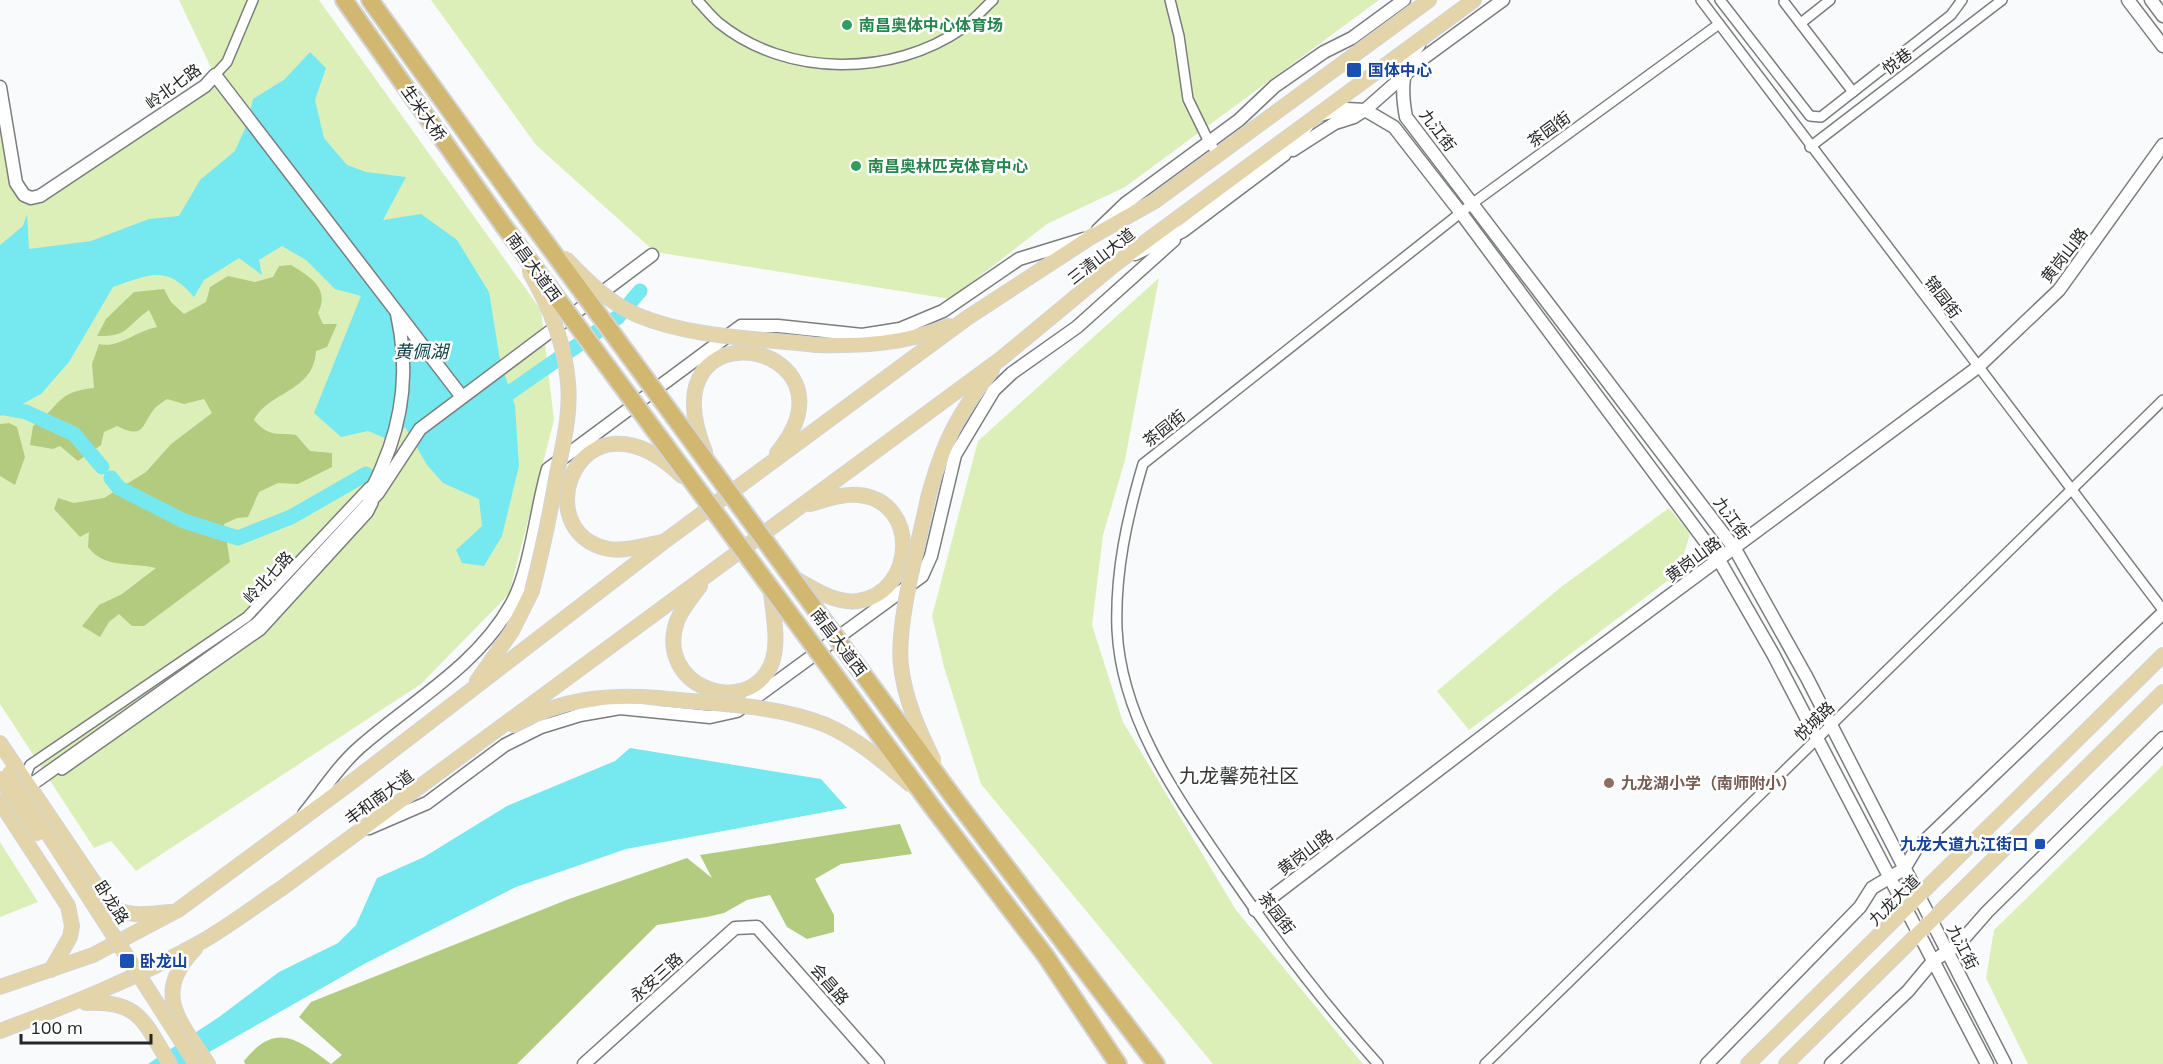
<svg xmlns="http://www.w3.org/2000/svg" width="2163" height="1064" viewBox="0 0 2163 1064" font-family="Mulish,'Noto Sans SC',sans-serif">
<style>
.green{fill:#ddefb9}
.forest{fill:#b3cb7f}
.water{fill:#76e8ef}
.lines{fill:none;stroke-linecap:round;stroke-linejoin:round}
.river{stroke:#76e8ef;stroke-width:15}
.street-casing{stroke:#7b7d7e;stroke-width:12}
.secondary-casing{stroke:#7b7d7e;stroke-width:15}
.primary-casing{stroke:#d3d4d4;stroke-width:16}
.highway-casing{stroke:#d3d4d4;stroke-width:20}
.street{stroke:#fff;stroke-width:9}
.secondary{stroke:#fff;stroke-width:12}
.primary{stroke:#e4d4aa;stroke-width:14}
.highway{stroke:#d2b771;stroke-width:16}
.primary-bridge-casing{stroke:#d3d4d4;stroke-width:16;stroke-linecap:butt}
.highway-bridge-casing{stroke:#d3d4d4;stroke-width:20;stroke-linecap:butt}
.primary-bridge{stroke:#e4d4aa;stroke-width:14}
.highway-bridge{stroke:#d2b771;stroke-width:16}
.leisure-dot{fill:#2e9e5b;stroke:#fff;stroke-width:2}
.transit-dot{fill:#1a4fb4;stroke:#fff;stroke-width:2}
.education-dot{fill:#8d6e63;stroke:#fff;stroke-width:2}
.labels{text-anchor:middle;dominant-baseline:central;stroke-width:5;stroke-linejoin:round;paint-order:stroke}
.leisure-label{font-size:16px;font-weight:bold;fill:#27864d;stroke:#fff;text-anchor:start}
.street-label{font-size:16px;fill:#252627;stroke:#fff}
.transit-label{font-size:16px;font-weight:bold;fill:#164399;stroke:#fff;text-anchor:start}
.education-label{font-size:16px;font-weight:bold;fill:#785e54;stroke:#fff;text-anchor:start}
.water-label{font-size:18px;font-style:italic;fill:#0e4447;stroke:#fff}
.quarter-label{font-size:20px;fill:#363738;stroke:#fff}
</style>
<rect width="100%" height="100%" fill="#f8fafb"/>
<!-- green -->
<g class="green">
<path d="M179,0H319L541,310L554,420L509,594L421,684L136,871L111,841L94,848L0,704V83L16,183L31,198L215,76Z"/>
<path d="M431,0H1379L1125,187L1047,224L950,299L655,252L536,145Z"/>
<path d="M1159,278L1125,460L1103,535L1092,625L1123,722L1236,910L1363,1064H1213L981,784L944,667L932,616L978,441Z"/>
<path d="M1669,508L1690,534L1678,573L1469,730L1437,691L1561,587Z"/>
<path d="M2163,765V1064H2028L1986,978L1994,930Z"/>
<path d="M0,842L38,902L0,917Z"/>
</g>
<!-- forest -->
<g class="forest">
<path d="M291,265C311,277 330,289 318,313L323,324H337L327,347L316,351C314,392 269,391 254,420C270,438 275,432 296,435L310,451L332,453V467L298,484L278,483L259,492L248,517L237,518L224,524L230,562L144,626H132L119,614L109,622L100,637L82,626L99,605L122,594L156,568C132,562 104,569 88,547L89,532L80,537L54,509L58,498L74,503L104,498L146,472L171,444L212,413L204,399L184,404L167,399C163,402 158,405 155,408C141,425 145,440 117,426L104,432L101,445L78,461L60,446L53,449L30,445L33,426C61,406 55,392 94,388L92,364L99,344C118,349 138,330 157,327L149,310C125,327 129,337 97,336L106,319L134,292L164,289L171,302L184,314L206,302L210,287L228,276L255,282L273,277L279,266Z"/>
<path d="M9,423L17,427L25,457L15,485L0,476V424Z"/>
<path d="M900,824L912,854L841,864L815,879L834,915V932L807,939L787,927L770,895L747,900L724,913L707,917L657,925L517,1064H245L244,1061C275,1022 297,1038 331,1064L342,1055L299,1017L311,1002L569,899L687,858L712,878L700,855Z"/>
</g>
<!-- water -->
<g class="water">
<path d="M310,52L326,68L315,100L324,138L347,165L366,172L406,177L383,220L421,214L457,240L489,292L500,360L515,406L519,466L502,536L484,566L462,563L456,550L482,526L479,499L443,483L427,465L405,427L395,442L368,431L341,437L314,413L361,296L335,289L306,260L282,246L259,260L262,275L239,258L204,280L194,297C166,264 149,275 113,287L69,362L41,394L0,416V245L23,226L27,214L29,249L91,241L149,219L179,216L200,180L235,151L247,124L253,99L285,79Z"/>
<path d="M630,748L821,779L847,808L626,849L516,887L366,963L188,1064H148L219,1017L279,972L338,943L356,925L377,878L424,857L507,806L615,761Z"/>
</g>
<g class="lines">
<!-- river -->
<g class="river">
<path d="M495,403L618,317L640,291"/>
<path d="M0,407L26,412L74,434L102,467"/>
<path d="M111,478L119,488L184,521L238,538L291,517L366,474"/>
</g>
<defs>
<g id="street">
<path d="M697,0C704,7 711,16 719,23C787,78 893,77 963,28C974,20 983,9 993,0"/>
<path d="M1170,0L1179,36L1188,99L1208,140L1218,155"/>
<path d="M1701,0L2163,610"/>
<path d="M1720,0L1810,116L1821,117L1951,15L1962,0"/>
<path d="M1784,2L1853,92"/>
<path d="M1801,23L1830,0"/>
<path d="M215,75L227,62L253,0"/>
<path d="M1810,147L2002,0"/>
<path d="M62,770L261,630L368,513L373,503"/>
<path d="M24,780L30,765L247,617L369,487"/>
<path d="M1378,1064C1323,1003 1273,937 1227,870C1178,798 1121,720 1117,629C1115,572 1127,518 1143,464L1473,203L1719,24"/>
<path d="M1485,1064L2163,400"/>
</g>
<g id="secondary">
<path d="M2128,0L2163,46"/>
<path d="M2151,0L2163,16"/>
<path d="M1419,45C1401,66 1401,91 1406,117L1735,549L1807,678L2005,1064"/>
<path d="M0,87L16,183L24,195L31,198L40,196L205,86L215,75L462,397"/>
<path d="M1319,115L1346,109L1365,110L1394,127L1461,213L1719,560L1773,654L1987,1064"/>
<path d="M1293,150L1335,123L1354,117L1365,110L1425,57L1503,0"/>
<path d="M1098,230L1126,203L1239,120L1275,86L1324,52L1352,38L1404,0"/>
<path d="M1135,254L1183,231L1284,155L1307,126"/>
<path d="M367,495C374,487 378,477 382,467C404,417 409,367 397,314"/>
<path d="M28,787L257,624L378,493L420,429L652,255"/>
<path d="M304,814C322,792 339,765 360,747C411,702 477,666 511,605C531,570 536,509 548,469L741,326H778L862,335L900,329L943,311L1019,259L1084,239"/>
<path d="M369,828L427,803L505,745L541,727L580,715L620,708L710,717L737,711L922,576L931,556L955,455L994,390L1012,373L1077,327L1174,240"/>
<path d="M1255,910L1576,665L1978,367L2059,290L2163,145"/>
<path d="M584,1064L735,928L757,927L878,1064"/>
<path d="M1707,1064L1860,907L1872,888L1904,869L1916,849L2163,613"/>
<path d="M1831,1064L1908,991L1933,961L1959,944L1987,912L2163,738"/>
</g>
<g id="primary">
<path d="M816,345C862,346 905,344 949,326"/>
<path d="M705,452C643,298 869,342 777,453"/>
<path d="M928,498C943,442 957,416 992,370"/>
<path d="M663,542C646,545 625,552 609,549C523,533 580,378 682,476"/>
<path d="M794,578C814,589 835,604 858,601C916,593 920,501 859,495C843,493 825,500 810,504"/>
<path d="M700,586C692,597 682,608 677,621C654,686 746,720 771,665C780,643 773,615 771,592"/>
<path d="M477,681L512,631L532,591"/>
<path d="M514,725C560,699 606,694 658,698"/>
<path d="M0,743L110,906C129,918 149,914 170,912"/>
<path d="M0,802L68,906L72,926L70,937L51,970"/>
<path d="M195,949C151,994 180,1021 208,1064"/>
<path d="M0,987L93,955L178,910L353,781L665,541L967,318L1091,237L1155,201L1429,0"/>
<path d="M86,1003C141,1000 144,1023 170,1064"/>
<path d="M0,1031C69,1005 137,978 201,942C229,926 255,906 282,888L1002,358L1114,265L1474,0"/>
<path d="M1748,1064L2163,655"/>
<path d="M1786,1064L2163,692"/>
</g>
<g id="highway">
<path d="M344,0L503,225"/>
<path d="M370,0L527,217"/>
<path d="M954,798L1156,1064"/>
<path d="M936,812L1045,955L1118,1064"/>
</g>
</defs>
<!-- street casing -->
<use href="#street" class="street-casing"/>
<!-- secondary casing -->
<use href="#secondary" class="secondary-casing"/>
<!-- primary casing -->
<use href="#primary" class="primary-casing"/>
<!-- highway casing -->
<use href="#highway" class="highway-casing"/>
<!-- street -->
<use href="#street" class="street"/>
<!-- secondary -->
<use href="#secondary" class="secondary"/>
<!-- primary -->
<use href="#primary" class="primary"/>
<!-- highway -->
<use href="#highway" class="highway"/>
<defs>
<g id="primary-bridge">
<path d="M565,258C586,280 609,303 637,315C692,338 757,338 816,345"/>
<path d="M529,271C549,305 565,343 568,383C571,414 563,444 557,474C550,514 542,552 532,591"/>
<path d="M928,498C919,543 896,623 901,666C905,700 919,731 934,761"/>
<path d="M658,698C713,704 774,704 826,725C858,739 886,764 912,786"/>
<path d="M9,773L196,1064"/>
<path d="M0,778L37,834"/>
</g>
<g id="highway-bridge">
<path d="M527,217L954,798"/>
<path d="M503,225L936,812"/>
</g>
</defs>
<!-- primary-bridge casing -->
<use href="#primary-bridge" class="primary-bridge-casing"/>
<!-- highway-bridge casing -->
<use href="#highway-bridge" class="highway-bridge-casing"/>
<!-- primary-bridge -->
<use href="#primary-bridge" class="primary-bridge"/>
<!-- highway-bridge -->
<use href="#highway-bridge" class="highway-bridge"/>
</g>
<!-- markers -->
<g class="leisure-dot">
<circle cx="847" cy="25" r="6"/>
<circle cx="856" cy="166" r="6"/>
</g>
<g class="transit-dot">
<rect x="1346" y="62" width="16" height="16" rx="3"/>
<rect x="2034" y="838" width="12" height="12" rx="3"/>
<rect x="119" y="953" width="16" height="16" rx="3"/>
</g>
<circle class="education-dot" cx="1609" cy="783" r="6"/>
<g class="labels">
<!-- leisure labels -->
<g class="leisure-label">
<text x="859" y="25">南昌奥体中心体育场</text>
<text x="868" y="166">南昌奥林匹克体育中心</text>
</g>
<!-- street labels -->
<g class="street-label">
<text transform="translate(1897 61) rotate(-37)">悦巷</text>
<text transform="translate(173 86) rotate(-36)">岭北七路</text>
<text transform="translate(424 113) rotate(55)">生米大桥</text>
<text transform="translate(1549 129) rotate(-36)">茶园街</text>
<text transform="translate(1438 130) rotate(53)">九江街</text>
<text transform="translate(2064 255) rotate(-52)">黄岗山路</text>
<text transform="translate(1101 256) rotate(-38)">三清山大道</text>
<text transform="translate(534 267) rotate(54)">南昌大道西</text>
<text transform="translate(1943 297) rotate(53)">锦园街</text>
<text transform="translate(1164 428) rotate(-38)">茶园街</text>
<text transform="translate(1732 518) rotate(54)">九江街</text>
<text transform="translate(1693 559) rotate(-36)">黄岗山路</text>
<text transform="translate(268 577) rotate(-47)">岭北七路</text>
<text transform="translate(839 642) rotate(53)">南昌大道西</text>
<text transform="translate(1814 721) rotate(-44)">悦城路</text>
<text transform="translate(379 797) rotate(-36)">丰和南大道</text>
<text transform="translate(1305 852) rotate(-37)">黄岗山路</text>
<text transform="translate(1894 900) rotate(-45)">九龙大道</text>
<text transform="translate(112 902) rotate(57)">卧龙路</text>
<text transform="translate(1277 913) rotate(53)">茶园街</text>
<text transform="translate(1963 947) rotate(63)">九江街</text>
<text transform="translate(656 977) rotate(-42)">永安三路</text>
<text transform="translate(830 984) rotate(49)">会昌路</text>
</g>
<!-- transit labels -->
<g class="transit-label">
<text x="1368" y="70">国体中心</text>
<text x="2028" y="844" text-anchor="end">九龙大道九江街口</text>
<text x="140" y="961">卧龙山</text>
</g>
<!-- education labels -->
<g class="education-label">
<text x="1621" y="783">九龙湖小学（南师附小）</text>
</g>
<!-- water labels -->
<g class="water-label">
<text x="421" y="351">黄佩湖</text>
</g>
<!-- quarter labels -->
<g class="quarter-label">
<text x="1239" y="775">九龙馨苑社区</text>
</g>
</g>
<!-- scale -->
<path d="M21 1034v9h130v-9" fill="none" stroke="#252627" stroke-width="3"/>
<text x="30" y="1034" font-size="18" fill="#252627" stroke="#ffffff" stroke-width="4.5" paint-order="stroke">100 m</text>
</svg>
